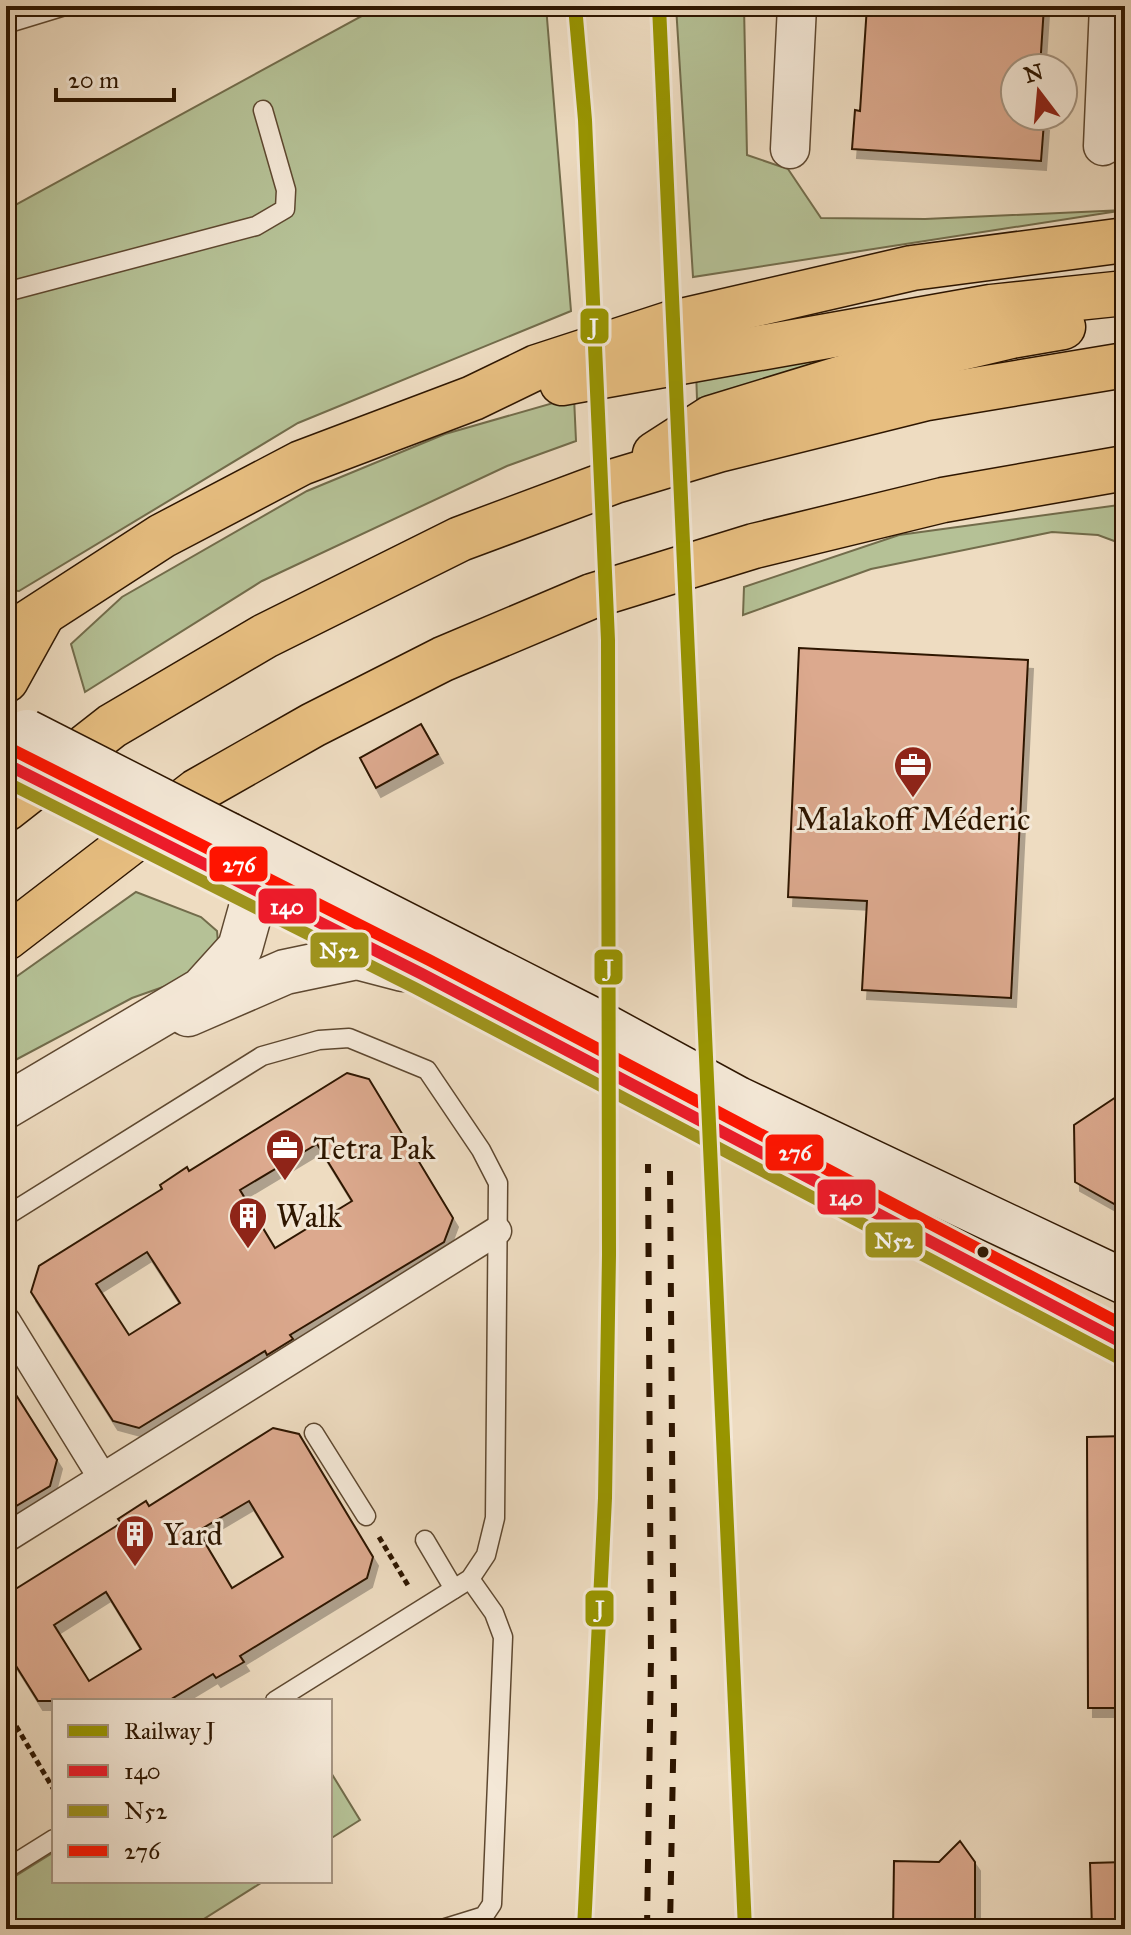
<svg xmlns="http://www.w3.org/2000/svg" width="1131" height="1935" viewBox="0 0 1131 1935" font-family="'IM FELL Great Primer',serif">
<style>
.green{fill:#b5c196;stroke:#726c4b;stroke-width:2}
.building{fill:#dca98e;stroke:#2e1600;stroke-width:2;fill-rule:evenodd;filter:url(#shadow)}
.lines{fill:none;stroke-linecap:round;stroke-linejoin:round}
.service-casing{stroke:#5e4830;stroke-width:21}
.pedestrian-casing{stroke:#5e4830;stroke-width:31}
.minor-casing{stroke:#5e4830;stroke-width:41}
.tertiary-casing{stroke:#5e4830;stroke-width:47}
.secondary-casing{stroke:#2e1600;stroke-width:47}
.motorway-casing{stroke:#2e1600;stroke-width:47}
.path{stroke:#2e1600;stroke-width:5;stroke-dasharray:6 4;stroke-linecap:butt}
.service{stroke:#f4e8d7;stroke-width:18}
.pedestrian{stroke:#f4e8d7;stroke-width:28}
.minor{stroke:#f4e8d7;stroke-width:38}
.tertiary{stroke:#f4e8d7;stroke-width:44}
.secondary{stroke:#f4e8d7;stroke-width:44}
.motorway{stroke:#e7be80;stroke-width:44}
.rail{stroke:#2e1600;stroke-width:6;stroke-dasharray:14 14;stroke-linecap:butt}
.secondary-bridge-casing{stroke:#2e1600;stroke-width:47;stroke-linecap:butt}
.secondary-bridge{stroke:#f4e8d7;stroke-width:44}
.bus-1-casing{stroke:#f4e8d7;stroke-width:18}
.bus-2-casing{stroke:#f4e8d7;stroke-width:18}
.bus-3-casing{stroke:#f4e8d7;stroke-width:18}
.bus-1{stroke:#ed1b2a;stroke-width:12}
.bus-2{stroke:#9e931d;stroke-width:12}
.bus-3{stroke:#ff1400;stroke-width:12}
.rail-1-casing{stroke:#f4e8d7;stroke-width:20}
.rail-1{stroke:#989500;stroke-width:14}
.bus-dot{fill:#2e1600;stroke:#f4e8d7;stroke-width:3}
.labels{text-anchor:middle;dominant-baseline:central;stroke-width:6;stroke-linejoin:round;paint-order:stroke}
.poi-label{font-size:32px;fill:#2e1600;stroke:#f4e8d7;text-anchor:start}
.line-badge{stroke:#f4e8d7;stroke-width:3}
.badge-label{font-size:22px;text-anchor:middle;font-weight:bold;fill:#fff}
</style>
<defs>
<filter id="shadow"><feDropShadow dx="5" dy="9" stdDeviation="0" flood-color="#0004"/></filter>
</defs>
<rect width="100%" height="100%" fill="#eedcc1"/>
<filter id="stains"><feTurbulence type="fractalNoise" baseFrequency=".0025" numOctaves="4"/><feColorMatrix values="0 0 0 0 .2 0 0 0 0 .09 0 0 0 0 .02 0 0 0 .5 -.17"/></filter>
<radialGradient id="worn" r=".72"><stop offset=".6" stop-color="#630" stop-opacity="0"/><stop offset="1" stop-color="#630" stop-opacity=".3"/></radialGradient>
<!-- green -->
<g class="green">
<path d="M380,6H546L571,311L298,423L19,591L6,590V210Z"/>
<path d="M676,6H744L747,155L788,169L821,218L925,219L1125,210L693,277Z"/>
<path d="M894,346L697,399L696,370Z"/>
<path d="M574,397L576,441L507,466L262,581L85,692L71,644L122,597L307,491L445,434Z"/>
<path d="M1119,505L1125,507V545L1098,535L1052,532L871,569L743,615L744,587L899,535Z"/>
<path d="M136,892L201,917L217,931L219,954L197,975L132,998L6,1065V984Z"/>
<path d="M330,1771L360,1820L330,1839Z"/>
<path d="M54,1852V1881H264L188,1929H6V1882Z"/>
</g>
<!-- building -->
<g class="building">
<path d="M867,6H1044L1040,68H1015V116H1038L1037,122H1044L1041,161L852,149L855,110L860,111Z"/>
<path d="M799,648L1028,660L1011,998L862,990L867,901L788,897Z"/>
<path d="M421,724L438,754L376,788L360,758Z"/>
<path d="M347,1073L369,1079L453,1218L444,1242L290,1335L293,1339L267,1355L265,1351L139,1428L113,1421L31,1292L39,1266L162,1189L160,1185L187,1167L189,1171ZM317,1144L352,1201L275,1248L240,1190ZM147,1252L180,1303L129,1335L96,1284Z"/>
<path d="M1125,1091V1210L1075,1182L1074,1125Z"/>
<path d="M6,1379L57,1460L50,1486L6,1512Z"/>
<path d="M273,1428L299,1434L373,1557L367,1578L240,1656L244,1662L216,1678L213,1674L168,1701H38L6,1650V1595L121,1523L118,1519L146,1501L149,1506ZM249,1501L283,1557L232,1588L198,1531ZM106,1592L141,1649L89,1681L54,1625Z"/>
<path d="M1125,1436V1708H1088L1087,1437Z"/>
<path d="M960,1841L975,1862V1929H893L894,1861L939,1862Z"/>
<path d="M1125,1862V1929H1092L1090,1863Z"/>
</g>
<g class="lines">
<defs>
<g id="service">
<path d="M6,24L65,6"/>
<path d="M6,292L256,226L285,209L286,190L263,110"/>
<path d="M6,1216L262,1056L319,1040L349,1038L427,1070L481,1150L498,1183L495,1518L486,1555L470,1579L275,1701"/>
<path d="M314,1433L366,1516"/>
<path d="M425,1540L454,1589"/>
<path d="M6,1869L54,1839"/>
<path d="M442,1929L484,1916L492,1904L503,1637L494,1613L470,1579"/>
</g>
<g id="pedestrian">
<path d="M6,1321L102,1477"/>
<path d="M6,1538L497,1231"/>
</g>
<g id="minor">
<path d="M1103,146L1109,6"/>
<path d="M790,149L797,6"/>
</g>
<g id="tertiary">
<path d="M188,1014L285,972L304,968L357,957L403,969"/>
<path d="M6,1106L202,990L240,948L266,855"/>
</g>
<g id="secondary">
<path d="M229,835L593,1020L738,1099L1125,1282"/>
<path d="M191,858L422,974L1125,1344"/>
</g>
<g id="motorway">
<path d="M562,383L991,307L1125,293"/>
<path d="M655,454L711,418L868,370L1011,336L1063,327"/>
<path d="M6,637L162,536L301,463L473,398L537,367L669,324L912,268L1125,240"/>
<path d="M6,680L42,615"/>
<path d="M6,809L112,726L265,636L460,539L615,481L718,450L927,398L1125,365"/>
<path d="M6,938L197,791L313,725L443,659L592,596L754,546L943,500L1125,468"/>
</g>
</defs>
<!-- service casing -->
<use href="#service" class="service-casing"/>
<!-- pedestrian casing -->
<use href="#pedestrian" class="pedestrian-casing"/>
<!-- minor casing -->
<use href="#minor" class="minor-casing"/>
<!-- tertiary casing -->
<use href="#tertiary" class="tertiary-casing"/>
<!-- secondary casing -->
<use href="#secondary" class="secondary-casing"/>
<!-- motorway casing -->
<use href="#motorway" class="motorway-casing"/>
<!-- path -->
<g class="path">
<path d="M379,1537L409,1587"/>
<path d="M6,1709L54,1790"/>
</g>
<!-- service -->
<use href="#service" class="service"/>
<!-- pedestrian -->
<use href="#pedestrian" class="pedestrian"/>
<!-- minor -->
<use href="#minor" class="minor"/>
<!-- tertiary -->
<use href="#tertiary" class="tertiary"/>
<!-- secondary -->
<use href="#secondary" class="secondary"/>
<!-- motorway -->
<use href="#motorway" class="motorway"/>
<!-- rail -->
<g class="rail">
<path d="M670,1171L674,1709L670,1929"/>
<path d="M647,1929L651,1657L648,1164"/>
</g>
<defs>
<g id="secondary-bridge">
<path d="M27,732L229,835"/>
<path d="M6,764L191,858"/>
</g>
</defs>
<!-- secondary-bridge casing -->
<use href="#secondary-bridge" class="secondary-bridge-casing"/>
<!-- secondary-bridge -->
<use href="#secondary-bridge" class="secondary-bridge"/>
<defs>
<path id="bus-1" d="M6,764L422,974L1125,1344"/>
<path id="bus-2" d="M6,782L415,988L1118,1358"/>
<path id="bus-3" d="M13,750L429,960L1125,1326"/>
</defs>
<!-- bus-1 casing -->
<use href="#bus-1" class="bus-1-casing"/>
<!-- bus-2 casing -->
<use href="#bus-2" class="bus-2-casing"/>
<!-- bus-3 casing -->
<use href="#bus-3" class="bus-3-casing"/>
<!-- bus-1 -->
<use href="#bus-1" class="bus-1"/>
<!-- bus-2 -->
<use href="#bus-2" class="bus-2"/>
<!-- bus-3 -->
<use href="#bus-3" class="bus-3"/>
<defs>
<g id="rail-1">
<path d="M575,6L585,120L608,640L609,1255L605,1498L584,1929"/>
<path d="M659,6L745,1929"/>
</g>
</defs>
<!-- rail-1 casing -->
<use href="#rail-1" class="rail-1-casing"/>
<!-- rail-1 -->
<use href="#rail-1" class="rail-1"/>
</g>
<!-- icons -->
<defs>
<symbol id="office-pin" viewBox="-11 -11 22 30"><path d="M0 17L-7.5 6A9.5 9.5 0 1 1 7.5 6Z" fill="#8f2418" stroke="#f4e8d7"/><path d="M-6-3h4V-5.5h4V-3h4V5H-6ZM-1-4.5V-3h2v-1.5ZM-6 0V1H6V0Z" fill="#fff"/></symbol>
<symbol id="building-pin" viewBox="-11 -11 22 30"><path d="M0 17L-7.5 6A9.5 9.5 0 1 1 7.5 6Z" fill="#8f2418" stroke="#f4e8d7"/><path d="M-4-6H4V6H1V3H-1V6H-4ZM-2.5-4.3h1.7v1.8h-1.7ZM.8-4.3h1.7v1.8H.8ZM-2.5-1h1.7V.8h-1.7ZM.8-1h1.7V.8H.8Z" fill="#fff"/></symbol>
</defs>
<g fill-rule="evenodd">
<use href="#office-pin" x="891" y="743" width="44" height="60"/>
<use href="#office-pin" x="263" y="1126" width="44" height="60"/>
<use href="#building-pin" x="226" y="1194" width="44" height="60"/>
<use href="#building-pin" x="113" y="1512" width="44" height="60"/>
</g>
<!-- markers -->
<circle class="bus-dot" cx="983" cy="1252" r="7"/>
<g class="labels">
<!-- poi labels -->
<g class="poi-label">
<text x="913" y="819" text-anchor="middle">Malakoff Méderic</text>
<text x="313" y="1148">Tetra Pak</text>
<text x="276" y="1216">Walk</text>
<text x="163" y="1534">Yard</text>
</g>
</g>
<g class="line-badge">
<rect x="579" y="307" width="31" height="38" rx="8" fill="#989500"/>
<rect x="208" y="845" width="61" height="38" rx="8" fill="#ff1400"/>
<rect x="257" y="887" width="61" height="38" rx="8" fill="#ed1b2a"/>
<rect x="309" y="931" width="61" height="38" rx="8" fill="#9e931d"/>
<rect x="593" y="948" width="31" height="38" rx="8" fill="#989500"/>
<rect x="764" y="1133" width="61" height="39" rx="8" fill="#ff1400"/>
<rect x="816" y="1178" width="61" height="38" rx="8" fill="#ed1b2a"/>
<rect x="864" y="1221" width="60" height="38" rx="8" fill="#9e931d"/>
<rect x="584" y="1589" width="31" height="39" rx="8" fill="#989500"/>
</g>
<g class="badge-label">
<text x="594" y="334">J</text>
<text x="239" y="872">276</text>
<text x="287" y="914">140</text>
<text x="339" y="958">N52</text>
<text x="609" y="975">J</text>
<text x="795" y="1160">276</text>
<text x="846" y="1205">140</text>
<text x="894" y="1248">N52</text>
<text x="600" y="1616">J</text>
</g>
<!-- margin -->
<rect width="1131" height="1935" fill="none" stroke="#eedcc1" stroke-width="32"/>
<rect x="8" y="8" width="1115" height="1919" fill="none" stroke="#2e1600" stroke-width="4"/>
<rect x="16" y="16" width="1099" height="1903" fill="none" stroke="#2e1600" stroke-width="2"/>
<!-- legend -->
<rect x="52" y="1699" width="280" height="184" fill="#f4e8d7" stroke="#a59481" stroke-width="2"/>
<rect x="68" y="1725" width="40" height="12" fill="#989500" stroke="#a59481" stroke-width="2"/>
<text x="124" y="1739" font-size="24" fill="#2e1600">Railway J</text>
<rect x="68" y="1765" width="40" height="12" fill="#ed1b2a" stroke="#a59481" stroke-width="2"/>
<text x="124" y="1779" font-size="24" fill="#2e1600">140</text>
<rect x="68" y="1805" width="40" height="12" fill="#9e931d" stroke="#a59481" stroke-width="2"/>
<text x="124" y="1819" font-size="24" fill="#2e1600">N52</text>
<rect x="68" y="1845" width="40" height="12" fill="#ff1400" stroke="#a59481" stroke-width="2"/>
<text x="124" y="1859" font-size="24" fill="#2e1600">276</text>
<!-- north arrow -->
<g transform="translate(1039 92) rotate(344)"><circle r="38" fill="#f4e8d7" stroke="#a59481" stroke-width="2"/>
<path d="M0-6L14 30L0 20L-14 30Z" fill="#8f2418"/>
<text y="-12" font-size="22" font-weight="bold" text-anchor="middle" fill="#2e1600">N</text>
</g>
<!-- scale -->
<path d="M56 88v12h118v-12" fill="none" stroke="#2e1600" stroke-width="4"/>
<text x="68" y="88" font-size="24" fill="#2e1600" stroke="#f4e8d7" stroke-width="6" paint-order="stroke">20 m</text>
<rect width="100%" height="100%" filter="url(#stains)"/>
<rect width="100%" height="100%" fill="url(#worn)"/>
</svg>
